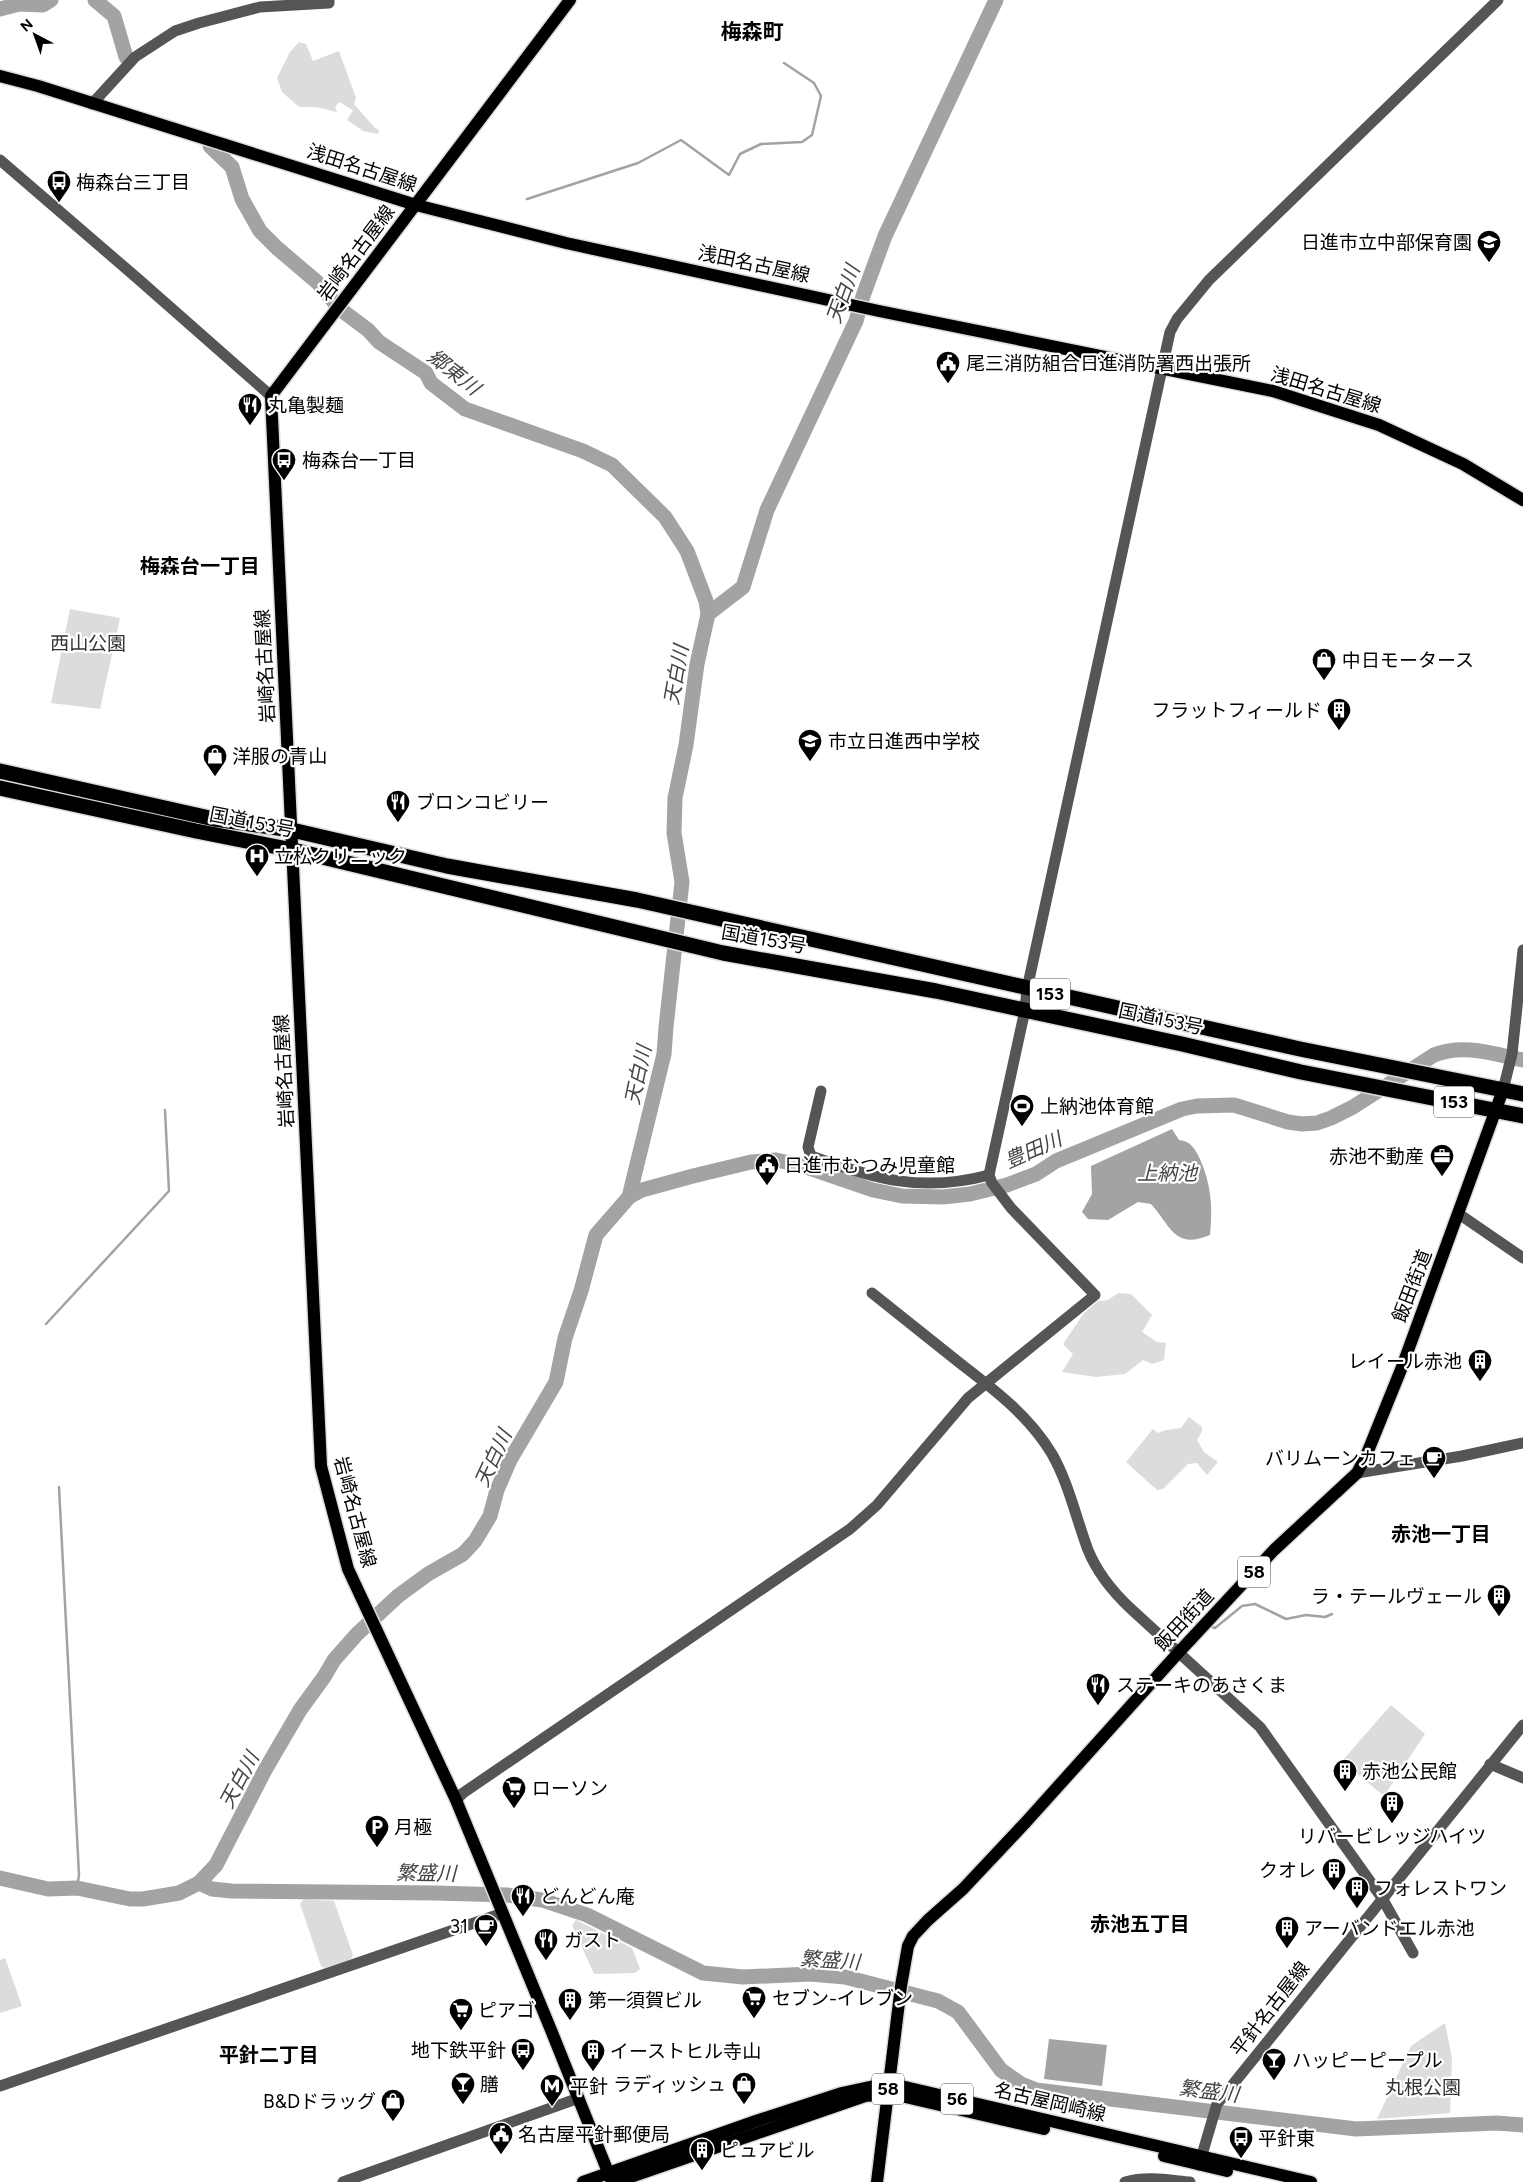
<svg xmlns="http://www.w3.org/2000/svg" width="1523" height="2182" viewBox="0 0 1523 2182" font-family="Figtree,'Noto Sans JP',sans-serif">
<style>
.green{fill:#dcdcdc}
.water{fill:#a3a3a3}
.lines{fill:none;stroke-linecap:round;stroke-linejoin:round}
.stream{stroke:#a3a3a3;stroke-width:2.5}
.river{stroke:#a3a3a3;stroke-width:15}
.major-casing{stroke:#dbdbdb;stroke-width:15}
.highway-casing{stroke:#dbdbdb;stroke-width:18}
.minor{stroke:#555;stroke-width:11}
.major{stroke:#000;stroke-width:12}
.highway{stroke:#000;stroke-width:15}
.labels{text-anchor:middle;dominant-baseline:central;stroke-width:4.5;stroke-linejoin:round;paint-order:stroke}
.shield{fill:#fff;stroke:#4c4c4c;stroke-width:1}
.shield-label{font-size:18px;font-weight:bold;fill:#000}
.street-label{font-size:19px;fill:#000;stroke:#fff}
.poi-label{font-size:19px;fill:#000;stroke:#fff;text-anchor:start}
.park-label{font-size:19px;fill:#333;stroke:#fff}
.water-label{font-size:20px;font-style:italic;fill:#444;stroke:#fff}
.neighbourhood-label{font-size:20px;font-weight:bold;fill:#000;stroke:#fff}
.quarter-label{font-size:21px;font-weight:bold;fill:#000;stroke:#fff}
</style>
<rect width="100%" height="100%" fill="#fff"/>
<!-- green -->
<g class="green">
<path d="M299,42L306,44L313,61L339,51L356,98L354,104L375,128L379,130L378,134L363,131L347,120L353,110L339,102L335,107L337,112L316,107H299L282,92L277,78L290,52Z"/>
<path d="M70,609L120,618L100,709L51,703Z"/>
<path d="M1118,1293L1131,1294L1152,1315L1142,1332L1157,1342L1166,1343L1164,1360L1152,1364L1143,1360L1125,1374L1096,1377L1062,1372L1073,1354L1063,1344L1084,1313L1098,1301L1108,1300Z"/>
<path d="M1189,1417L1202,1427V1431L1197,1440L1204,1452L1218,1462L1207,1475L1197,1463L1188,1464L1163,1489L1157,1490L1126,1462L1153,1429L1158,1433L1166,1430L1181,1428Z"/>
<path d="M1391,1705L1425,1734L1384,1796L1342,1761Z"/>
<path d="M304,1899L334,1901L353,1955L351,1959L325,1968L321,1966L300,1904Z"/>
<path d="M576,1920L632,1948L640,1969L635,1973L594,1974L572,1925Z"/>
<path d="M5,1958L22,2006L0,2013V1960Z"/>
<path d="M1445,2023L1452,2058L1450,2113L1377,2119L1411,2046Z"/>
</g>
<!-- water -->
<g class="water">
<path d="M1172,1129L1179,1140C1191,1141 1195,1149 1200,1159C1211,1184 1213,1207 1210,1235C1174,1250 1171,1226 1151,1204L1138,1202L1108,1220L1088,1219L1082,1212L1092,1194L1091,1166Z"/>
<path d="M1049,2039L1107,2045L1102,2086L1044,2079Z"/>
</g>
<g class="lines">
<!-- stream -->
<g class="stream">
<path d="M527,199L638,163L681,140L729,175L740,154L761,144L802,142L812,135L821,96L814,83L784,63"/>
<path d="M46,1324L169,1191L165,1110"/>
<path d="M59,1487L79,1875L77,1888"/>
<path d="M1210,1626L1215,1628L1242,1606L1255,1604L1286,1619L1306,1615L1325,1617L1332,1614"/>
</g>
<!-- river -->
<g class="river">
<path d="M95,0L114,16L126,57"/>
<path d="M0,9L19,4L43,5L51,0"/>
<path d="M708,614L743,587L767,510L856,321L863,296L885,236L996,0"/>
<path d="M629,1197L642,1190L693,1176L751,1162L776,1160L800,1165L873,1190L902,1196L943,1197L970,1194L1007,1185L1036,1174L1056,1161L1182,1109L1197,1106L1234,1105L1288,1122L1302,1124L1317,1123L1331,1118L1353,1107L1434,1055C1463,1043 1494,1054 1523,1060"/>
<path d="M0,1878L48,1889L77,1888L130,1899H143L179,1893L199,1883L216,1865L265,1770L300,1710L324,1677L334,1660L357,1634L398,1596L428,1574L463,1554L475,1541L490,1516L497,1490L510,1460L556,1382L565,1338L581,1291L596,1235L629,1197L664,1054L666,1027L682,882L674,833L675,798L686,745L697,664L708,614L706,601L687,551L665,517L612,465L583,451L465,409L431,383L426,373L379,342L368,330L340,309L317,282L277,248L260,231L242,199L232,167L210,146"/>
<path d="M199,1883L212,1889L231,1891L436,1893L507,1895L542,1900L587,1915L703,1973L743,1977L810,1974L845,1977L938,2001L958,2012L1001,2070L1021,2084L1036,2090L1356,2129L1497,2123L1523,2125"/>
</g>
<defs>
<g id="major">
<path d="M570,0L271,396L321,1466L348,1569L456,1800L551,2030L612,2182"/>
<path d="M0,76L38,86L416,205L566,243L879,311L1273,391L1379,425L1463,464L1523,500"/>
<path d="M1164,2156L1227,2171"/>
<path d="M583,2182L756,2121L842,2093L888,2083L1311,2182"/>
<path d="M616,2182L865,2096L888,2094L901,2096L1044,2129"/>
<path d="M877,2182L901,1986L908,1946L913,1936L928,1920L963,1889L1026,1822L1179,1652L1274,1550L1357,1473L1366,1456L1402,1367L1503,1090"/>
</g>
<g id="highway">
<path d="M0,771L214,819L292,830L447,866L637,900L1300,1049L1523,1094"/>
<path d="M0,788L196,831L293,850L723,953L936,991L1182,1044L1301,1072L1523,1116"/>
</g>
</defs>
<!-- major casing -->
<use href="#major" class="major-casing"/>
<!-- highway casing -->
<use href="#highway" class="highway-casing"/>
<!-- minor -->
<g class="minor">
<path d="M92,104L135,57L175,31L199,23L260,7L329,3V0"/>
<path d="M0,160L137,278L271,396"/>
<path d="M1503,1090L1512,1054L1523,950"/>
<path d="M821,1091L808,1147L811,1156C875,1179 922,1193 989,1175"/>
<path d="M1459,1214L1523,1258"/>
<path d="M872,1293C902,1317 931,1340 961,1364C996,1391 1029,1416 1052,1454C1069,1484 1076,1518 1088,1550C1097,1572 1113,1592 1130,1608L1260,1727L1382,1898L1413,1953"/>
<path d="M1357,1473L1462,1456L1523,1443"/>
<path d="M1490,1764L1523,1778"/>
<path d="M456,1800L463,1793L850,1529L877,1505L968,1398L1095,1295L1011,1208L992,1183L989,1175L1025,1010L1027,989L1170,332L1177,319L1209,280L1498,0"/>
<path d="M0,2086L503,1913"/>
<path d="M1199,2165L1217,2104L1523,1725"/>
<path d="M343,2182L579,2098"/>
<path d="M1125,2182C1147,2176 1168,2180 1190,2182"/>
</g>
<!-- major -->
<use href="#major" class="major"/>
<!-- highway -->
<use href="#highway" class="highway"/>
</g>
<!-- icons -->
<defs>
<symbol id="bus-pin" viewBox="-11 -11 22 30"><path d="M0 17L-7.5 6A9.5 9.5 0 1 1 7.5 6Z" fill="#000" stroke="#fff"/><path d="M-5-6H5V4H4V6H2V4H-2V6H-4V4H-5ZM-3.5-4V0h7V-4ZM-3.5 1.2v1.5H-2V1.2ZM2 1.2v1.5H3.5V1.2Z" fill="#fff"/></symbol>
<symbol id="school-pin" viewBox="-11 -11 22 30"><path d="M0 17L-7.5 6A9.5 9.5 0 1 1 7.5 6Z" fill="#000" stroke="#fff"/><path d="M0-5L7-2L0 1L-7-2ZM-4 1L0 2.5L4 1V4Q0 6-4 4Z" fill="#fff"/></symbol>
<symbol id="civic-pin" viewBox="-11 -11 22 30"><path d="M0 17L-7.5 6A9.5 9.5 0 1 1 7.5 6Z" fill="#000" stroke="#fff"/><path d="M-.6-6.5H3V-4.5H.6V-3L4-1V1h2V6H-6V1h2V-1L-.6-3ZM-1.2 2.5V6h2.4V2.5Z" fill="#fff"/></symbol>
<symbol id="restaurant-pin" viewBox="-11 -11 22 30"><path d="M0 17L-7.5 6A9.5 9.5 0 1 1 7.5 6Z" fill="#000" stroke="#fff"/><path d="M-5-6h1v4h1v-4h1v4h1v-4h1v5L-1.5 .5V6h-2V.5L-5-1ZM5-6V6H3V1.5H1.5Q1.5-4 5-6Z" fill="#fff"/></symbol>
<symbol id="shop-pin" viewBox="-11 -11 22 30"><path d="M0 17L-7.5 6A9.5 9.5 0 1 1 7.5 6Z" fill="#000" stroke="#fff"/><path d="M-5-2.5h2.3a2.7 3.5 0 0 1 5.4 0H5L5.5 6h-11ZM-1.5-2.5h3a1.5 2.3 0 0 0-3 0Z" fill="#fff"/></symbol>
<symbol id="building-pin" viewBox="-11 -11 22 30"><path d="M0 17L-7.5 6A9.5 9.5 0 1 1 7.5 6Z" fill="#000" stroke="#fff"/><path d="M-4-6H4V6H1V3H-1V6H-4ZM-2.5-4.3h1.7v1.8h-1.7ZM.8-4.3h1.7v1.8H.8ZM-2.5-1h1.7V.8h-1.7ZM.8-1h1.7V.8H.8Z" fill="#fff"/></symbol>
<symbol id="hospital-pin" viewBox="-11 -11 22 30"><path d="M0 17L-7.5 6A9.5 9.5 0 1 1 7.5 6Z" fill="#000" stroke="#fff"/><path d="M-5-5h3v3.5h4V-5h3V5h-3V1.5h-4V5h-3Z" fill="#fff"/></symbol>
<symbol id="stadium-pin" viewBox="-11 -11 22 30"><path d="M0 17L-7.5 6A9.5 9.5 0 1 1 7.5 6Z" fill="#000" stroke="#fff"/><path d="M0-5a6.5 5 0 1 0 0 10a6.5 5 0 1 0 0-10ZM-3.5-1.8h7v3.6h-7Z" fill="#fff"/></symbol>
<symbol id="office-pin" viewBox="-11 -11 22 30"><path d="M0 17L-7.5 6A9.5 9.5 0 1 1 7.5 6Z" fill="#000" stroke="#fff"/><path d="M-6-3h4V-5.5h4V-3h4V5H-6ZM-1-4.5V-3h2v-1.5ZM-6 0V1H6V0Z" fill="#fff"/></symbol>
<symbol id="cafe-pin" viewBox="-11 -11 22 30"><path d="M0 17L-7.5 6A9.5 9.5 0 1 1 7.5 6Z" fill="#000" stroke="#fff"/><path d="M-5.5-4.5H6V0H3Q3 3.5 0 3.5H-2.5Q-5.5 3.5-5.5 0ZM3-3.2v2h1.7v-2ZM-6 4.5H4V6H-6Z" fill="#fff"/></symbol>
<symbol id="supermarket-pin" viewBox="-11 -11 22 30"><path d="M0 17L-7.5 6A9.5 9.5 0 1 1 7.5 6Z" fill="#000" stroke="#fff"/><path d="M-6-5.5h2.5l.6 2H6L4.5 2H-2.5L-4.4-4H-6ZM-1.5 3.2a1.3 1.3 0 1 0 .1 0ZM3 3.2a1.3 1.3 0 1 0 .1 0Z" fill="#fff"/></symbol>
<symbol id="parking-pin" viewBox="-11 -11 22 30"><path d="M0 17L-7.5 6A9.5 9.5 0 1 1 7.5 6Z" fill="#000" stroke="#fff"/><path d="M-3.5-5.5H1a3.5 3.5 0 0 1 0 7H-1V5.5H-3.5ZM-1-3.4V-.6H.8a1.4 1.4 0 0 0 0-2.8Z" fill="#fff"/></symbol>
<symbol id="bar-pin" viewBox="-11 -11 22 30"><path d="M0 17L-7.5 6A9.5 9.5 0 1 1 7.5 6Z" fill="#000" stroke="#fff"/><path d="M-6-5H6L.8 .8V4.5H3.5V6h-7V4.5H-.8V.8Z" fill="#fff"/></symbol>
<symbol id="metro-pin" viewBox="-11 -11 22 30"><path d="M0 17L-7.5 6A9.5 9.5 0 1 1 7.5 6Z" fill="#000" stroke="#fff"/><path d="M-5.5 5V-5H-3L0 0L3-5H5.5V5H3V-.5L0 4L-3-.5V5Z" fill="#fff"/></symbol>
</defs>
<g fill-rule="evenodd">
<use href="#bus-pin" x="45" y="168" width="28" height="38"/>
<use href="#school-pin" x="1475" y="228" width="28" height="38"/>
<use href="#civic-pin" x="934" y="349" width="28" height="38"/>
<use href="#restaurant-pin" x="236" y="391" width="28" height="38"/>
<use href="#bus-pin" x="270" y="446" width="28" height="38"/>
<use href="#shop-pin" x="1310" y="646" width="28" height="38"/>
<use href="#building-pin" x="1325" y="696" width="28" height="38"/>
<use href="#school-pin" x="796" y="727" width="28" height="38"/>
<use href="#shop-pin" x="201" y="742" width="28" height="38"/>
<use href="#restaurant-pin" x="384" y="788" width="28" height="38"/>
<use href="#hospital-pin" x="243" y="842" width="28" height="38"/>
<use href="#stadium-pin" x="1008" y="1092" width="28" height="38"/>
<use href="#office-pin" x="1428" y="1142" width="28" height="38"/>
<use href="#civic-pin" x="753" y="1151" width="28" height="38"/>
<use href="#building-pin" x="1466" y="1347" width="28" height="38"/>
<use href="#cafe-pin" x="1420" y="1444" width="28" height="38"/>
<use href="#building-pin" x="1485" y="1582" width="28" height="38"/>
<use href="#restaurant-pin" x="1084" y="1671" width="28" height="38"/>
<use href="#building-pin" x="1331" y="1757" width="28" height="38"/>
<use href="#supermarket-pin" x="500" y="1774" width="28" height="38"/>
<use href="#building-pin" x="1378" y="1789" width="28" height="38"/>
<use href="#parking-pin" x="363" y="1813" width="28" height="38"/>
<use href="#building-pin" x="1320" y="1856" width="28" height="38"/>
<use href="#building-pin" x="1343" y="1874" width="28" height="38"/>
<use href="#restaurant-pin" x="509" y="1882" width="28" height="38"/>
<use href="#cafe-pin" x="472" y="1912" width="28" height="38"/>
<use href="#building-pin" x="1273" y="1914" width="28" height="38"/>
<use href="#restaurant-pin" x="532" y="1926" width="28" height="38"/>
<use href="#supermarket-pin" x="740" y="1984" width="28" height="38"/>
<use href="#building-pin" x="556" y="1986" width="28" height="38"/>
<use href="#supermarket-pin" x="447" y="1996" width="28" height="38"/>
<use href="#bus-pin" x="509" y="2036" width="28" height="38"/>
<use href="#building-pin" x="579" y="2037" width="28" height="38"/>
<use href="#bar-pin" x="1260" y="2046" width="28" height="38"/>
<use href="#bar-pin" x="449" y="2070" width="28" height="38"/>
<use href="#shop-pin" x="730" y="2070" width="28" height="38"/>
<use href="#metro-pin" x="538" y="2072" width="28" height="38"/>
<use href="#shop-pin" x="379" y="2087" width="28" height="38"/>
<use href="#civic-pin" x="487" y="2120" width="28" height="38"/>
<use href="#bus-pin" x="1227" y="2124" width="28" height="38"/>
<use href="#building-pin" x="688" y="2136" width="28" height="38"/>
</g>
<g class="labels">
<!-- shield labels -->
<g class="shield">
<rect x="1030" y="978.5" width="40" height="31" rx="4"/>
<rect x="1434" y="1086.5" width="40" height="31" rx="4"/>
<rect x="1238" y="1556.5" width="32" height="31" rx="4"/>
<rect x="872" y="2073.5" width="32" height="31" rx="4"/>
<rect x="941" y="2083.5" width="32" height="31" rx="4"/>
</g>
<g class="shield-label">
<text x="1050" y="994">153</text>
<text x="1454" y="1102">153</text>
<text x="1254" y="1572">58</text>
<text x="888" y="2089">58</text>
<text x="957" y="2099">56</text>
</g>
<!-- street labels -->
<g class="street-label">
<text transform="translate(362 168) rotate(18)">浅田名古屋線</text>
<text transform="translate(356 253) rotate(-53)">岩崎名古屋線</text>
<text transform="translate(754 264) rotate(12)">浅田名古屋線</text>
<text transform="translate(1326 390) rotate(17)">浅田名古屋線</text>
<text transform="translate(265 666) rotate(-93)">岩崎名古屋線</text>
<text transform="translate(252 822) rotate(11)">国道153号</text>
<text transform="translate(764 939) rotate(10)">国道153号</text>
<text transform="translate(1161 1019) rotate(12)">国道153号</text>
<text transform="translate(284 1071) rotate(-93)">岩崎名古屋線</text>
<text transform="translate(1412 1286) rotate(-69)">飯田街道</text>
<text transform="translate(355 1512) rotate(75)">岩崎名古屋線</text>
<text transform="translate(1184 1620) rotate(-47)">飯田街道</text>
<text transform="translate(1270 2009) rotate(-52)">平針名古屋線</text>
<text transform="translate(1050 2102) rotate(13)">名古屋岡崎線</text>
</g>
<!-- poi labels -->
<g class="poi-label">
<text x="76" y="182">梅森台三丁目</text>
<text x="1472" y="242" text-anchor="end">日進市立中部保育園</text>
<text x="966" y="363">尾三消防組合日進消防署西出張所</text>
<text x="268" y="405">丸亀製麺</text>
<text x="302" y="460">梅森台一丁目</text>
<text x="1342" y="660">中日モータース</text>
<text x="1322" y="710" text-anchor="end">フラットフィールド</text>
<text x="828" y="741">市立日進西中学校</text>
<text x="232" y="756">洋服の青山</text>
<text x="416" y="802">ブロンコビリー</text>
<text x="274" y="856">立松クリニック</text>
<text x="1040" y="1106">上納池体育館</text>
<text x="1424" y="1156" text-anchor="end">赤池不動産</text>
<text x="784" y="1165">日進市むつみ児童館</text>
<text x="1462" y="1361" text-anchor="end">レイール赤池</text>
<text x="1416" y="1458" text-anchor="end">バリムーンカフェ</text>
<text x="1482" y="1596" text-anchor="end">ラ・テールヴェール</text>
<text x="1116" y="1685">ステーキのあさくま</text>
<text x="1362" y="1771">赤池公民館</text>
<text x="532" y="1788">ローソン</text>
<text x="394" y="1827">月極</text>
<text x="1392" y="1836" text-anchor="middle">リバービレッジハイツ</text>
<text x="1316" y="1870" text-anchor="end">クオレ</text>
<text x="1374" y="1888">フォレストワン</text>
<text x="540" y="1896">どんどん庵</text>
<text x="468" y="1926" text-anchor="end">31</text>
<text x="1304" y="1928">アーバンドエル赤池</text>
<text x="564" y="1940">ガスト</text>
<text x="772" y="1998">セブン-イレブン</text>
<text x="588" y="2000">第一須賀ビル</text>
<text x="478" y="2010">ピアゴ</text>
<text x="506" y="2050" text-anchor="end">地下鉄平針</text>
<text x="610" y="2051">イーストヒル寺山</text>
<text x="1292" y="2060">ハッピーピープル</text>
<text x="480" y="2084">膳</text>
<text x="726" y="2084" text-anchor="end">ラディッシュ</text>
<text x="570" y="2086">平針</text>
<text x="376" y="2101" text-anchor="end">B&amp;Dドラッグ</text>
<text x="518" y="2134">名古屋平針郵便局</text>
<text x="1258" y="2138">平針東</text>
<text x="720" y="2150">ピュアビル</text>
</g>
<!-- park labels -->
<g class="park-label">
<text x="88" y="643">西山公園</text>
<text x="1423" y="2087">丸根公園</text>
</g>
<!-- water labels -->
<g class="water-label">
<text transform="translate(843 294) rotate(-70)">天白川</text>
<text transform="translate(454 372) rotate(38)">郷東川</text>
<text transform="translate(676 675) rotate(-80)">天白川</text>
<text transform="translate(638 1075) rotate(-78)">天白川</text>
<text transform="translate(1033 1150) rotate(-24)">豊田川</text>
<text x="1167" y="1173">上納池</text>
<text transform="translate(493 1458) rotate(-65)">天白川</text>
<text transform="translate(239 1780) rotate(-62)">天白川</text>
<text transform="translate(426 1873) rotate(1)">繁盛川</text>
<text transform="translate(830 1960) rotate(4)">繁盛川</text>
<text transform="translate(1209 2091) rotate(7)">繁盛川</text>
</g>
<!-- neighbourhood labels -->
<g class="neighbourhood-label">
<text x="200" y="566">梅森台一丁目</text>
<text x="1441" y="1534">赤池一丁目</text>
<text x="1140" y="1924">赤池五丁目</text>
<text x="269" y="2055">平針二丁目</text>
</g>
<!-- quarter labels -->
<g class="quarter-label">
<text x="752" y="31">梅森町</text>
</g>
</g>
<!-- north arrow -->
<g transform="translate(35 35) rotate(319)" stroke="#ffffff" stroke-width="4" paint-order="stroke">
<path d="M0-4L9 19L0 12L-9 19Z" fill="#000000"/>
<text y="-8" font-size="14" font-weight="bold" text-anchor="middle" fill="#000000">N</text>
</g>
</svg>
